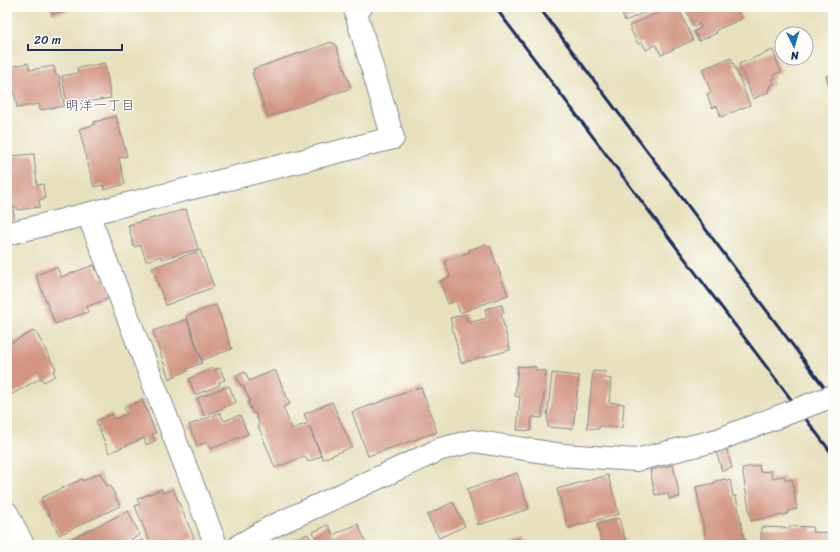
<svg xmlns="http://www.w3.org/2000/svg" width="840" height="552" viewBox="0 0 840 552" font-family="Sriracha,'Klee One',sans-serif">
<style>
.building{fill:#d29583}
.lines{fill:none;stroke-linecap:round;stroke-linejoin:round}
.street-casing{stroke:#81888e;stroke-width:24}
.secondary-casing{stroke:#81888e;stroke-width:24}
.street{stroke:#fff;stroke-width:22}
.secondary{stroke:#fff;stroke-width:22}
.rail{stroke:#1b2f5e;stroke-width:3}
.street-bridge-casing{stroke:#81888e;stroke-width:24;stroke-linecap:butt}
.street-bridge{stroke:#fff;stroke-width:22}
.labels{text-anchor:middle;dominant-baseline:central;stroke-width:3;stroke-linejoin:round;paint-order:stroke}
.neighbourhood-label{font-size:14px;fill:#5b536b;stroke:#fdfcf7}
</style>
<rect width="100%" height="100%" fill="#fdfcf7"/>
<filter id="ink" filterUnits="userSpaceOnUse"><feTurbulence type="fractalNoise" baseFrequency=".025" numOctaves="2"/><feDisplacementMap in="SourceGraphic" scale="8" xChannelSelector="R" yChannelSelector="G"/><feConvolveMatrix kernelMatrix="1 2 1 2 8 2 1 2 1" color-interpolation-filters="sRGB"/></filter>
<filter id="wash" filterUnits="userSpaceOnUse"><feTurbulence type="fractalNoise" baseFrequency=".012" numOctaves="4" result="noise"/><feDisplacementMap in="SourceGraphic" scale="16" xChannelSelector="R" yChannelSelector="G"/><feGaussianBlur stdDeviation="0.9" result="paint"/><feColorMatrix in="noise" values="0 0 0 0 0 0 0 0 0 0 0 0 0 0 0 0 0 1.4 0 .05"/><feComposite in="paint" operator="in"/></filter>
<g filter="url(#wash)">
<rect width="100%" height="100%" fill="#e7e0bd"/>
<g id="blocks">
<!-- building -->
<g class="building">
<path d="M51,7H86V8L52,14Z"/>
<path d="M619,7H657L625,21Z"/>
<path d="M671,7H678L693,40L661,55L656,45L646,50L642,42L638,44L629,26Z"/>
<path d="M685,7H737L742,19L716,30L717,33L699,41L694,31L701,28L700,24L694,27Z"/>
<path d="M332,42L333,44L335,43L351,88L268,117L252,73H254L253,69Z"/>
<path d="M773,50L781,72L774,74L775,78L772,80L774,84L770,86L771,88L768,89L769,92L753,99L739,64Z"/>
<path d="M731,58L750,105L721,117L717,106L712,108L707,94L711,92L702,69Z"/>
<path d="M28,63L30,70L54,66L56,75H59L64,106L40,110L39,104L17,108L10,67Z"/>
<path d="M105,63L111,98L67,105L62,76L78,73L77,68Z"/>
<path d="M833,75V85L829,86L826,76Z"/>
<path d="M116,116L127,156L119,158L125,184L104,190L103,185L94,187L79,129L94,125V122Z"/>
<path d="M34,154L37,185L43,184L45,199L39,200L40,207L17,210V207H13L15,224L7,225V206H8L7,197V163H11L10,156Z"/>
<path d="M186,209L198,249L162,259L161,256L146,261L141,245L134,247L128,225Z"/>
<path d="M486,244L488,247L490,246L508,295L460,313L456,301L448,304L440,281L450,277L445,261L470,252L469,250Z"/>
<path d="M200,250L214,287L166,305L152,268Z"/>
<path d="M94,265L100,278L104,277L112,297L86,307L88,312L55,324L36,275L57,267L61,277Z"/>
<path d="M216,305L232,349L202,360L186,316Z"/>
<path d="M502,305L504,313L501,314L510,350L461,363L450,318L465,314L468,323L487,318L485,309Z"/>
<path d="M187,319L202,363L187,369L188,371L172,377V378L169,379L153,331Z"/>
<path d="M35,330L56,369L53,371L55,376L44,382L41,378L7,397V345Z"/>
<path d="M518,366L536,367V370L546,371L542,418L532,417L531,431L517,430L520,397L515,396Z"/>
<path d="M213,368L214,370L220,368L225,380L219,382L220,385L195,395L189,379Z"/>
<path d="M275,370L290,404L283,407L292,429L308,423L304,414L332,402L352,447L323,459L309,426L321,456L308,462L305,456L275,468L258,425L259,423L255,413L253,414L248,402L250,401L243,385L241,386L236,376L245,372L249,381Z"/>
<path d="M593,371L606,372L605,378L611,379L609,402L624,404L622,428L599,426V429L587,428Z"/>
<path d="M552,373L579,376L573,429L548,427V418H547Z"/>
<path d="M229,386L236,402L204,416L197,398Z"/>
<path d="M421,387L437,432L368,456L352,412Z"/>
<path d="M142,400L156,433L152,434L155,441L146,445L144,438L109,453L96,421L112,414L114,419L127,414L124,408Z"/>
<path d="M220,413L224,421L240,415L248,434L210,449L207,442L197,446L189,425Z"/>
<path d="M726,448L732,468L722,471L716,451Z"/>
<path d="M673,465L680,497L669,499L668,493L655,495L650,470Z"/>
<path d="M759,465L760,472L771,471L772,478L784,476L785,480L792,479L797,509L788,511V514L751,521L742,468Z"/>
<path d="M100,473L107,486L110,485L120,506L59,535L41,498L82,479L83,481Z"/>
<path d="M517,473L529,509L478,525L467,489Z"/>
<path d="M608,475L619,514L568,528L557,489Z"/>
<path d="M726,479L727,481L730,480L733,496H736L744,539H746L747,545H732V543L720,545H707L696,487L715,483V481Z"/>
<path d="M162,489L163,493L173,489L194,538L178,545H151L135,506L140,504L137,499Z"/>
<path d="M453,502L465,526L439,538L427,515Z"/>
<path d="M128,511L140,535L120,545H66L64,542Z"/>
<path d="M619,518L626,543L618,545H602L597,524Z"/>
<path d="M358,524L367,545H319L313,532L328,525L333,535Z"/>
<path d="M790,526L813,527L812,532L833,533V545H761V527L790,528Z"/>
<path d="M308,534L313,545H289L288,542Z"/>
<path d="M143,540L146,545H132Z"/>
<path d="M525,540V543L528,542L529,545H510Z"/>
</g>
</g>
</g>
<g filter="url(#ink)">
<use href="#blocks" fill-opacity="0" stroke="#81888e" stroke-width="1"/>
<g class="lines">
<defs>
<g id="street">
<path d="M88,214L216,545"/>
<path d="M7,234L393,138L355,10L361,7"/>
<path d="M240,545L271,527L441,449L473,441L563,455L636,460L718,440L738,432"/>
</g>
<path id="secondary" d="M7,513L23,545"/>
</defs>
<!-- street casing -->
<use href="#street" class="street-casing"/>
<!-- secondary casing -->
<use href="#secondary" class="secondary-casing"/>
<!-- street -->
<use href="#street" class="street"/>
<!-- secondary -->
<use href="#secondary" class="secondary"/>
<!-- rail -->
<g class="rail">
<path d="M495,7L833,455"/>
<path d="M539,7L833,399"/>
</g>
<defs>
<path id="street-bridge" d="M738,432L833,396"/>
</defs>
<!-- street-bridge casing -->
<use href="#street-bridge" class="street-bridge-casing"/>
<!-- street-bridge -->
<use href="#street-bridge" class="street-bridge"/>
</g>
</g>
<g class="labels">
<!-- neighbourhood labels -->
<g class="neighbourhood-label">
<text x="100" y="105">明洋一丁目</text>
</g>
</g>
<!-- margin -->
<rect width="840" height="552" fill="none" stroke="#fdfcf7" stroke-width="24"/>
<!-- north arrow -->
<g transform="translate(794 46) rotate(175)"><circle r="19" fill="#fdfcf7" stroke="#a3aaba"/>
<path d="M0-3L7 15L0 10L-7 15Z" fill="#1f6fb2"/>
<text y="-6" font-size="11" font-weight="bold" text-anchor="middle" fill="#1b2f5e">N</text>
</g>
<!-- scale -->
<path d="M28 44v6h94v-6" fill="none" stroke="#1b2f5e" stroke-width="2"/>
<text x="34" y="44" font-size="12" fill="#1b2f5e" stroke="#fdfcf7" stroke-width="3" paint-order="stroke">20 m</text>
</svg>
